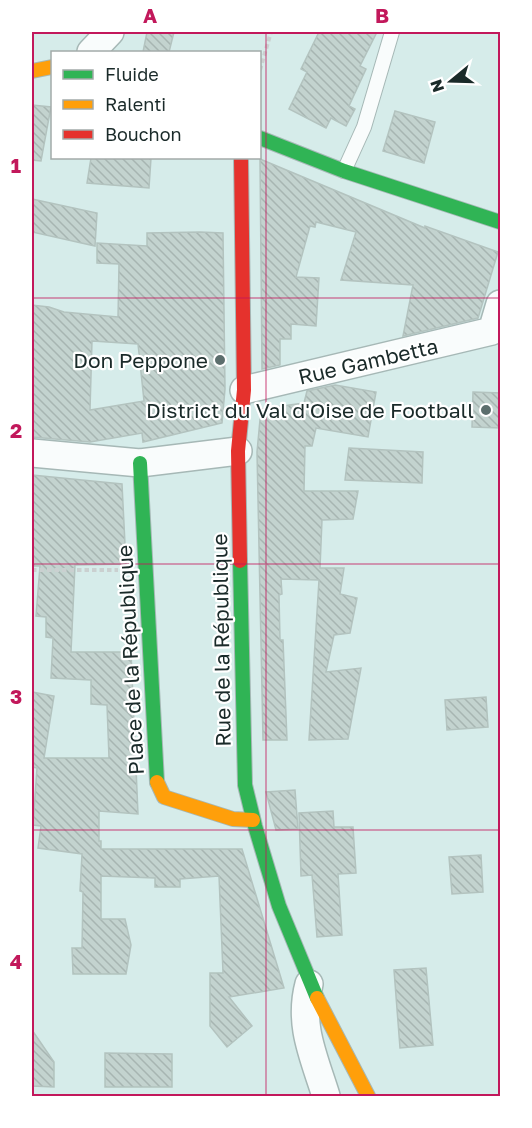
<svg xmlns="http://www.w3.org/2000/svg" width="532" height="1128" viewBox="0 0 532 1128" font-family="'Golos Text',sans-serif">
<style>
.building{fill:url(#building-back-hatch);stroke:#b3c3bf;stroke-width:1.5;fill-rule:evenodd}
.lines{fill:none;stroke-linecap:round;stroke-linejoin:round}
.lane-casing{stroke:#a6b8b6;stroke-width:16}
.street-casing{stroke:#a6b8b6;stroke-width:30}
.fast-casing{stroke:#a6b8b6;stroke-width:16}
.slow-casing{stroke:#a6b8b6;stroke-width:16}
.jam-casing{stroke:#a6b8b6;stroke-width:16}
.path{stroke:#cad0d0;stroke-width:4;stroke-dasharray:4.5 3;stroke-linecap:butt}
.lane{stroke:#f9fcfc;stroke-width:14}
.street{stroke:#f9fcfc;stroke-width:27}
.fast{stroke:#30b455;stroke-width:14}
.slow{stroke:#ff9f0a;stroke-width:14}
.jam{stroke:#e5322d;stroke-width:14}
.grid{fill:none;stroke:#c2185b;stroke-width:1.5;stroke-opacity:0.55}
.poi-dot{fill:#5c6e6d;stroke:#fff;stroke-width:2}
.labels{text-anchor:middle;dominant-baseline:central;stroke-width:4.5;stroke-linejoin:round;paint-order:stroke}
.poi-label{font-size:21px;fill:#1a2a29;stroke:#fff;text-anchor:end}
.street-label{font-size:21px;fill:#1a2a29;stroke:#fff}
.neatline{fill:none;stroke:#c2185b;stroke-width:2}
.grid-label{font-size:20px;text-anchor:middle;font-weight:bold;fill:#c2185b}
</style>
<defs>
<pattern id="building-back-hatch" width="6" height="6" patternUnits="userSpaceOnUse" patternTransform="scale(1.5)"><rect width="6" height="6" fill="#c3d3cf"/><path d="M-1 5l2 2M0 0l6 6M5-1l2 2" fill="none" stroke="#a7b5b2"/></pattern>
</defs>
<rect width="100%" height="100%" fill="#d6ecea"/>
<!-- building -->
<g class="building">
<path d="M147,32H174L169,52H143Z"/>
<path d="M319,32H377L360,66L366,69L349,106L355,109L346,126L331,118L326,128L289,109L307,72L301,69Z"/>
<path d="M32,105L51,107L41,161L32,160Z"/>
<path d="M395,111L435,122L424,163L383,151Z"/>
<path d="M91,158H151L149,188L87,183Z"/>
<path d="M260,159L425,228V226L498,252L478,318L403,336L413,285L341,280L356,232L316,222L315,227L310,226L296,277L319,278L316,326L291,324V339H280V365L262,369Z"/>
<path d="M32,199L97,213L95,246L32,232Z"/>
<path d="M200,232L223,233L225,389L222,423L143,442L142,433L90,442L32,437V305L49,307L64,312L118,317L119,264L97,263V243L147,246V233ZM92,341L138,344L144,401L90,410Z"/>
<path d="M335,385L376,392L368,437L316,428L312,446H305L304,491H358L353,519L322,520L320,568H344L340,594L357,598L350,633L334,635L326,672L361,668L348,739L309,740L319,580L281,579L282,594L279,595L280,640H283L287,740H263L257,452L261,409L304,403L307,391Z"/>
<path d="M473,392L501,393V428L472,427Z"/>
<path d="M349,448L423,452L422,483L345,480Z"/>
<path d="M32,475L122,484L126,564L75,565L71,652H131L138,814L99,811V841H101V849H242L284,988L229,997L252,1026L227,1047L210,1026V973H223L219,876L180,879V887H155V878L101,876V919H125L131,945L126,974H73L72,948H82L83,892L80,891L82,854L38,848L41,826L33,825L37,768L32,767V692L54,696L44,758H109L107,705L91,704V680L51,678L53,638L46,637V617L36,616L40,566H32Z"/>
<path d="M486,697L488,727L447,730L445,700Z"/>
<path d="M295,790L298,829L276,830L266,792Z"/>
<path d="M333,811L334,827H353L356,873L338,874L342,935L317,937L312,875L301,876L299,813Z"/>
<path d="M481,855L483,892L452,894L449,857Z"/>
<path d="M426,968L433,1045L400,1048L394,970Z"/>
<path d="M32,1030L54,1062V1087L32,1086Z"/>
<path d="M105,1053L172,1054V1087H105Z"/>
</g>
<g class="lines">
<defs>
<path id="lane" d="M344,171L364,127L392,32"/>
<g id="street">
<path d="M91,52L110,32"/>
<path d="M244,390L492,331L500,304"/>
<path d="M32,453L140,463L238,451"/>
<path d="M309,984C298,1025 314,1057 326,1096"/>
</g>
<g id="fast">
<path d="M260,138L344,171L500,222"/>
<path d="M140,463L157,782"/>
<path d="M240,561L245,785L255,826L279,906L317,998"/>
</g>
<g id="slow">
<path d="M32,71L52,67"/>
<path d="M157,782L164,797L233,819L253,820"/>
<path d="M317,998L368,1096"/>
</g>
<path id="jam" d="M240,561L238,451L244,390L241,158"/>
</defs>
<!-- lane casing -->
<use href="#lane" class="lane-casing"/>
<!-- street casing -->
<use href="#street" class="street-casing"/>
<!-- fast casing -->
<use href="#fast" class="fast-casing"/>
<!-- slow casing -->
<use href="#slow" class="slow-casing"/>
<!-- jam casing -->
<use href="#jam" class="jam-casing"/>
<!-- path -->
<g class="path">
<path d="M260,70L271,32"/>
<path d="M32,570H118"/>
</g>
<!-- lane -->
<use href="#lane" class="lane"/>
<!-- street -->
<use href="#street" class="street"/>
<!-- fast -->
<use href="#fast" class="fast"/>
<!-- slow -->
<use href="#slow" class="slow"/>
<!-- jam -->
<use href="#jam" class="jam"/>
</g>
<!-- grid -->
<path class="grid" d="M266,32V1096M32,298H500M32,564H500M32,830H500"/>
<!-- markers -->
<g class="poi-dot">
<circle cx="220" cy="360" r="6"/>
<circle cx="486" cy="410" r="6"/>
</g>
<g class="labels">
<!-- poi labels -->
<g class="poi-label">
<text x="208" y="360">Don Peppone</text>
<text x="474" y="410">District du Val d'Oise de Football</text>
</g>
<!-- street labels -->
<g class="street-label">
<text transform="translate(368 361) rotate(-13)">Rue Gambetta</text>
<text transform="translate(221 640) rotate(-91)">Rue de la République</text>
<text transform="translate(130 660) rotate(-93)">Place de la République</text>
</g>
</g>
<!-- border -->
<rect width="532" height="1128" fill="none" stroke="#ffffff" stroke-width="66"/>
<!-- legend -->
<rect x="51" y="51" width="210" height="108" fill="#ffffff" stroke="#a3aaa9" stroke-width="1.5"/>
<rect x="63" y="70" width="30" height="9" fill="#30b455" stroke="#a3aaa9" stroke-width="1.5"/>
<text x="105" y="81" font-size="18" fill="#1a2a29">Fluide</text>
<rect x="63" y="100" width="30" height="9" fill="#ff9f0a" stroke="#a3aaa9" stroke-width="1.5"/>
<text x="105" y="111" font-size="18" fill="#1a2a29">Ralenti</text>
<rect x="63" y="130" width="30" height="9" fill="#e5322d" stroke="#a3aaa9" stroke-width="1.5"/>
<text x="105" y="141" font-size="18" fill="#1a2a29">Bouchon</text>
<!-- north arrow -->
<g transform="translate(451 81) rotate(251)" stroke="#ffffff" stroke-width="4.5" paint-order="stroke">
<path d="M0-4.5L10 22L0 15L-10 22Z" fill="#1a2a29"/>
<text y="-9" font-size="16" font-weight="bold" text-anchor="middle" fill="#1a2a29">N</text>
</g>
<rect x="33" y="33" width="466" height="1062" class="neatline"/>
<g class="grid-label">
<text x="150" y="23">A</text>
<text x="382" y="23">B</text>
<text x="16" y="173">1</text>
<text x="16" y="438">2</text>
<text x="16" y="704">3</text>
<text x="16" y="969">4</text>
</g>
</svg>
